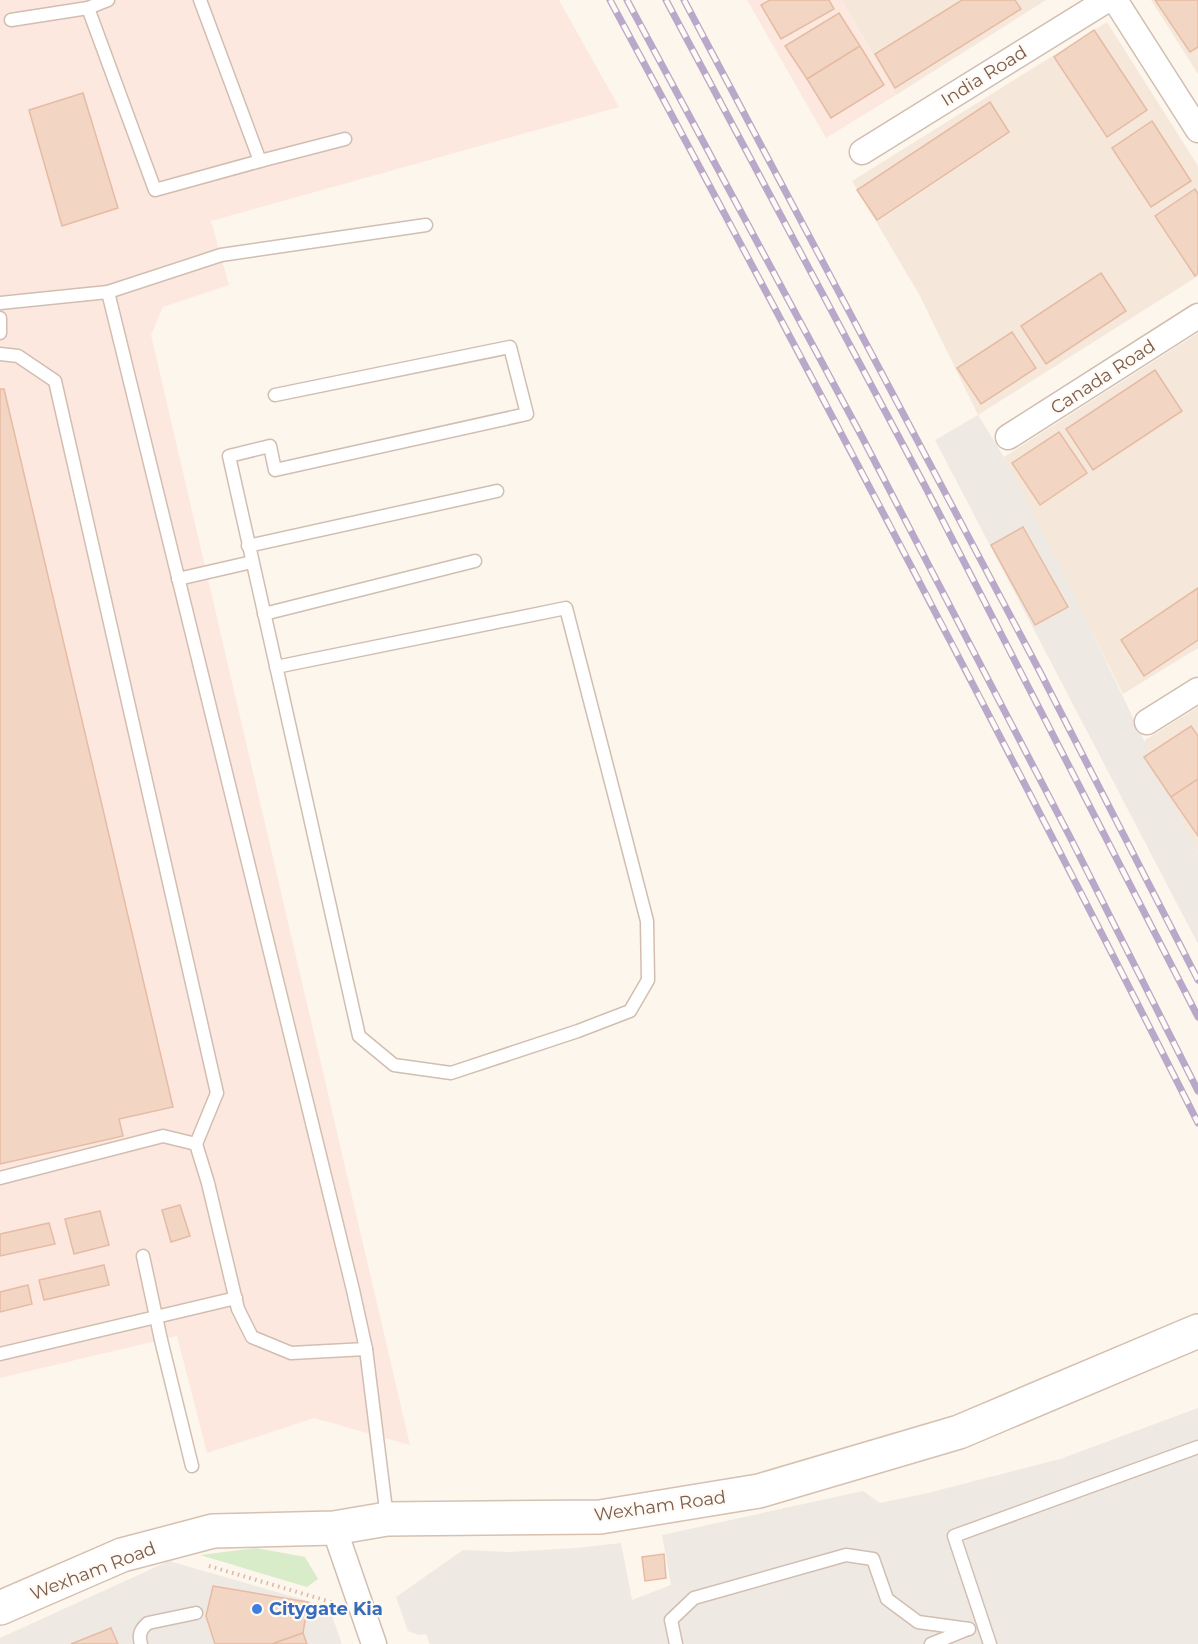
<svg xmlns="http://www.w3.org/2000/svg" width="1198" height="1644" viewBox="0 0 1198 1644" font-family="Montserrat,sans-serif">
<style>
.residential{fill:#f5e8da}
.commercial{fill:#fde8e0}
.industrial{fill:#efe9e4}
.green{fill:#d8ecc9}
.building{fill:#f3d5c3;stroke:#e6bba3;stroke-width:1.5}
.lines{fill:none;stroke-linecap:round;stroke-linejoin:round}
.lane-casing{stroke:#d1beb0;stroke-width:15}
.street-casing{stroke:#d1beb0;stroke-width:27}
.secondary-casing{stroke:#d6c0b0;stroke-width:36}
.path{stroke:#d9b8a5;stroke-width:4;stroke-dasharray:1.5 4.5;stroke-linecap:butt}
.lane{stroke:#fff;stroke-width:12}
.street{stroke:#fff;stroke-width:24}
.secondary{stroke:#fff;stroke-width:33}
.rail-casing{stroke:#b9a8c9;stroke-width:7}
.rail{stroke:#fffaf3;stroke-width:4.5;stroke-dasharray:14;stroke-linecap:butt}
.shop-dot{fill:#3f7fe0;stroke:#fffaf3;stroke-width:2}
.labels{text-anchor:middle;dominant-baseline:central;stroke-width:4.5;stroke-linejoin:round;paint-order:stroke}
.street-label{font-size:18px;fill:#7a5c4d;stroke:#fffaf3}
.shop-label{font-size:18px;font-weight:bold;fill:#366cbe;stroke:#fffaf3;text-anchor:start}
</style>
<rect width="100%" height="100%" fill="#fdf6ec"/>
<!-- residential -->
<g class="residential">
<path d="M842,0H1046L896,95Z"/>
<path d="M1151,0H1198V74Z"/>
<path d="M1107,22L1198,166V276L978,415L920,296L852,181Z"/>
<path d="M1198,333V648L1123,694L1004,457Z"/>
<path d="M1198,707V853L1145,746V740Z"/>
</g>
<!-- commercial -->
<g class="commercial">
<path d="M0,0H559L619,107L211,221L229,285L163,307L151,335L410,1445L314,1418L207,1453L177,1336L0,1378Z"/>
<path d="M747,0H842L896,95L826,138Z"/>
</g>
<!-- industrial -->
<g class="industrial">
<path d="M978,415L1004,457L1065,576L1198,853V944L935,440Z"/>
<path d="M1198,1408V1644H430L426,1634L419,1635L408,1631L396,1597L463,1550L509,1552L576,1548L621,1543L632,1600L671,1585L662,1535L863,1491L880,1503L928,1493L1060,1459Z"/>
<path d="M169,1561L329,1607L342,1644H0V1638Z"/>
</g>
<!-- green -->
<path class="green" d="M256,1548L305,1557L318,1579L307,1587L200,1555Z"/>
<!-- building -->
<g class="building">
<path d="M770,0H829L834,9L781,39L761,5Z"/>
<path d="M962,0H1015L1021,9L895,88L875,54Z"/>
<path d="M1155,0H1198V47L1190,52Z"/>
<path d="M839,13L860,46L807,79L785,46Z"/>
<path d="M1094,30L1147,110L1107,137L1054,57Z"/>
<path d="M860,46L884,85L831,118L807,79Z"/>
<path d="M83,93L118,208L62,226L29,110Z"/>
<path d="M990,102L1009,132L877,220L857,190Z"/>
<path d="M1152,121L1191,181L1151,207L1112,148Z"/>
<path d="M1195,189L1198,194V273L1195,276L1155,216Z"/>
<path d="M1101,273L1126,311L1046,364L1021,326Z"/>
<path d="M1012,332L1036,368L981,404L957,368Z"/>
<path d="M1155,370L1182,411L1093,470L1066,429Z"/>
<path d="M0,389H4L173,1107L119,1119L123,1136L0,1164Z"/>
<path d="M1059,432L1087,473L1040,505L1012,463Z"/>
<path d="M1023,527L1068,607L1035,625L991,545Z"/>
<path d="M1198,588V640L1144,676L1121,640Z"/>
<path d="M1191,726L1198,736V779L1171,797L1144,757Z"/>
<path d="M1198,779V836L1171,797Z"/>
<path d="M180,1205L190,1236L171,1242L162,1210Z"/>
<path d="M100,1211L109,1245L74,1254L65,1219Z"/>
<path d="M49,1223L55,1244L0,1256V1234Z"/>
<path d="M104,1265L109,1285L44,1300L39,1280Z"/>
<path d="M28,1285L32,1304L0,1312V1292Z"/>
<path d="M664,1554L666,1578L645,1581L642,1557Z"/>
<path d="M213,1586L308,1602L303,1633L272,1644H215L206,1616Z"/>
<path d="M111,1628L118,1644H71Z"/>
<path d="M303,1633L307,1644H272Z"/>
</g>
<g class="lines">
<defs>
<g id="lane">
<path d="M200,0L260,161L345,139"/>
<path d="M88,8L155,190L260,161"/>
<path d="M11,20L88,8L108,0"/>
<path d="M108,292L353,1290L366,1349L387,1518"/>
<path d="M0,303L108,292L221,255L426,225"/>
<path d="M0,318V333"/>
<path d="M0,354L18,356L55,381L217,1093L196,1144"/>
<path d="M275,395L510,347L527,414L275,470L270,446L229,456L359,1036L394,1065L451,1073L578,1031L630,1011L648,980L647,921L566,608L276,667"/>
<path d="M248,546L497,491"/>
<path d="M178,579L252,562"/>
<path d="M264,614L475,561"/>
<path d="M0,1178L163,1136L196,1144L208,1183L238,1309L252,1337L291,1353L366,1349"/>
<path d="M143,1256L161,1340L192,1466"/>
<path d="M0,1354L236,1298"/>
<path d="M141,1644C138,1634 141,1629 148,1623L196,1613"/>
<path d="M676,1644L671,1620L694,1598L846,1555L873,1559L887,1599L918,1622L969,1629"/>
<path d="M931,1644L968,1629"/>
<path d="M990,1644L954,1536L1198,1447"/>
</g>
<g id="street">
<path d="M1115,0L1198,130"/>
<path d="M862,152L1107,0"/>
<path d="M1008,437L1198,316"/>
<path d="M1147,722L1198,690"/>
<path d="M334,1528L374,1644"/>
</g>
<path id="secondary" d="M0,1608L122,1555L213,1531L334,1528L387,1519L600,1517L759,1491L959,1432L1198,1331"/>
</defs>
<!-- lane casing -->
<use href="#lane" class="lane-casing"/>
<!-- street casing -->
<use href="#street" class="street-casing"/>
<!-- secondary casing -->
<use href="#secondary" class="secondary-casing"/>
<!-- path -->
<path class="path" d="M209,1566L331,1602"/>
<!-- lane -->
<use href="#lane" class="lane"/>
<!-- street -->
<use href="#street" class="street"/>
<!-- secondary -->
<use href="#secondary" class="secondary"/>
<defs>
<g id="rail">
<path d="M610,0C810,372 1008,746 1198,1123"/>
<path d="M627,0L861,435L1070,837L1198,1091"/>
<path d="M666,0L926,488L1198,1017"/>
<path d="M684,0L1039,670L1198,980"/>
</g>
</defs>
<!-- rail casing -->
<use href="#rail" class="rail-casing"/>
<!-- rail -->
<use href="#rail" class="rail"/>
</g>
<!-- markers -->
<circle class="shop-dot" cx="257" cy="1609" r="6"/>
<g class="labels">
<!-- street labels -->
<g class="street-label">
<text transform="translate(984 76) rotate(-32)">India Road</text>
<text transform="translate(1103 377) rotate(-33)">Canada Road</text>
<text transform="translate(660 1506) rotate(-8)">Wexham Road</text>
<text transform="translate(93 1571) rotate(-21)">Wexham Road</text>
</g>
<!-- shop labels -->
<g class="shop-label">
<text x="269" y="1609">Citygate Kia</text>
</g>
</g>
</svg>
